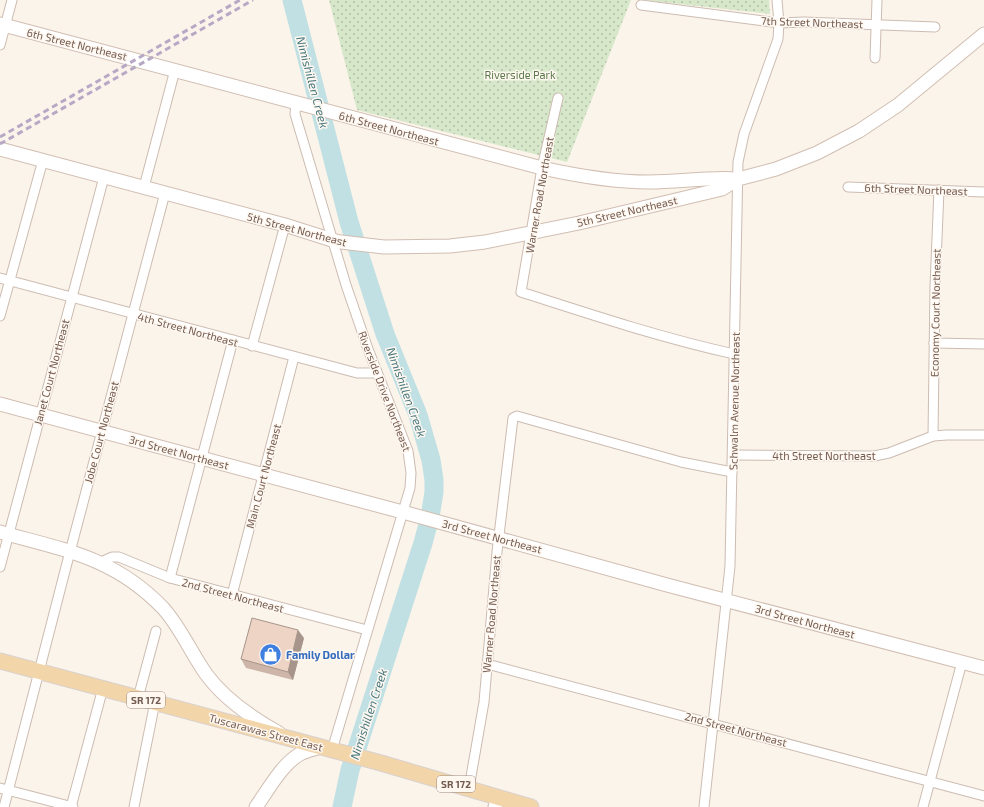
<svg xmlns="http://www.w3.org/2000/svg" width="984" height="807" viewBox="0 0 984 807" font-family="'Exo 2',sans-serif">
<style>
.green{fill:url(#green-dots)}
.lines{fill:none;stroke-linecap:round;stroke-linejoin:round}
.river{stroke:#c1e0e3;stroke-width:19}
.street-casing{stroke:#ccbcb1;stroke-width:11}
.secondary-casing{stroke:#d1beb2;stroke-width:15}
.primary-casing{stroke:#d8d1ce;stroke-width:17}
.street{stroke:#fff;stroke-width:9}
.secondary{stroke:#fff;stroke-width:13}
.primary{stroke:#f3d5aa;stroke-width:15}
.rail{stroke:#b7a9c5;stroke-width:3;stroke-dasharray:6 4;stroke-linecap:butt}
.wall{fill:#cdb6a9}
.shaded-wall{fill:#a7948a}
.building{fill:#eed4c5;stroke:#a7948a}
.labels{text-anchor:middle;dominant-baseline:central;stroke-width:3;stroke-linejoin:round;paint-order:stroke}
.shield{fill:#fef8f1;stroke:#9d8a80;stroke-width:1}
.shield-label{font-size:10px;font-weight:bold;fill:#745b50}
.street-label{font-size:11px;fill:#745b50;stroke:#fef8f1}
.park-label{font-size:11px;fill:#597849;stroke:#fef8f1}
.shop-label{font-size:11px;font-weight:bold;fill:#366cbe;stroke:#fef8f1;text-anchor:start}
.water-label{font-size:12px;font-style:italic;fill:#48777e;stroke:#fef8f1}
</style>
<defs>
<pattern id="green-dots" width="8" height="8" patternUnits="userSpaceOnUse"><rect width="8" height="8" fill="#d7e8ca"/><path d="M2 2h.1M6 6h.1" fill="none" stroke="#b3bfa6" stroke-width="1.8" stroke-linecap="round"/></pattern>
</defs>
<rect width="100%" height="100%" fill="#fbf4eb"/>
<!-- green -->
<g class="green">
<path d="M329,0H631L567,162L357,110Z"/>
<path d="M643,0H769L770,14Z"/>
</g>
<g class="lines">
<!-- river -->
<path class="river" d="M292,0L349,222L385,334L418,415L431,460L434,480V492L430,517L423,543L350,770L342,807"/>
<defs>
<g id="street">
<path d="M641,5L779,23L804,22L935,27"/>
<path d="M0,45L12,0"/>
<path d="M875,58L877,0"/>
<path d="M558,98L542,168L521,292C592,315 662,338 734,354"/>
<path d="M296,103L295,114L346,285L368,349L408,451L411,473L410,488L332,750"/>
<path d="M144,187L175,70"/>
<path d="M848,187L984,192"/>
<path d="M0,278L357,373H377"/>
<path d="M0,316L43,160"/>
<path d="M934,343L984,344"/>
<path d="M252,346L285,225"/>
<path d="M933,436L935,286L939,190"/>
<path d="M733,455L874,456L889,453L933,436L947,435H984"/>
<path d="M101,562L112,557H119L170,578L367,630"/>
<path d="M0,567L104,177"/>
<path d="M170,578L233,340"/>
<path d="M232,595L294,357"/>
<path d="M487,664L984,796"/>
<path d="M138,698L156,631"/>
<path d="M0,788L73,807"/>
<path d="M469,788L484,702L497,552L513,418L517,416L681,462L732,472"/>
<path d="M4,807L66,567L165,193"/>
<path d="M71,807L103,688"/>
<path d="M134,807L155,702"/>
<path d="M704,807L730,566L738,162L744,134L778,39L779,23L777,0"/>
<path d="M923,807L962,662"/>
</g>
<g id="secondary">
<path d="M0,24L542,168C578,176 613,182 649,182C679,182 708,177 738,179"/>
<path d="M0,149L285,225L332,240L341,242L384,247L450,246L485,242L579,223L722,189L738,179L776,169L817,153L859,131L898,105L984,34"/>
<path d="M0,404L410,514L667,585L984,668"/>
<path d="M0,532C64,550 114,557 163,608C181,628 191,653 206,674C225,700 252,718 279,733"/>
<path d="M256,807C268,790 282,764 300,754C307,750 314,749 321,747"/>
<path d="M495,807L498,797"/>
</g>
<path id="primary" d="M0,661L381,763L531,807"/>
</defs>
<!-- street casing -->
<use href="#street" class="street-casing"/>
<!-- secondary casing -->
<use href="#secondary" class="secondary-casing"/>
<!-- primary casing -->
<use href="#primary" class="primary-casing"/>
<!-- street -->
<use href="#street" class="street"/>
<!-- secondary -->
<use href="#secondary" class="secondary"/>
<!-- primary -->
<use href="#primary" class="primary"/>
<!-- rail -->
<g class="rail">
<path d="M0,137L240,0"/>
<path d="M0,144L253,0"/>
</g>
</g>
<!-- wall -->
<path class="wall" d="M304,638L293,680L246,668L241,659Z"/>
<!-- shaded-wall -->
<path class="shaded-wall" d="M298,630L304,638L293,680L288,672Z"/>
<!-- building -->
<path class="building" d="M252,618L298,630L288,672L241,659Z"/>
<!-- icons -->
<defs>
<symbol id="shop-disc" viewBox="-11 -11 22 22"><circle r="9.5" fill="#3f7fe0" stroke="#fef8f1"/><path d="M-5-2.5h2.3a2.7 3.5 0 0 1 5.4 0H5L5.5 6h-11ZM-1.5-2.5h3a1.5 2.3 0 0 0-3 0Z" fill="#fff"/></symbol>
</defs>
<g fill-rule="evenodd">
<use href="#shop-disc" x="258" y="642" width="25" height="25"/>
</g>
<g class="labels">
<!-- shield labels -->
<g class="shield">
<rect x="127" y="692" width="38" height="16" rx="3"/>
<rect x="437" y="776" width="38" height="16" rx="3"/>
</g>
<g class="shield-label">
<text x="146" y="700">SR 172</text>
<text x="456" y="784">SR 172</text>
</g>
<!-- street labels -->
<g class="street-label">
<text transform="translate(812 22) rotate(2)">7th Street Northeast</text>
<text transform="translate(77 44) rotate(14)">6th Street Northeast</text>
<text transform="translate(389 128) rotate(15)">6th Street Northeast</text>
<text transform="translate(916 189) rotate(2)">6th Street Northeast</text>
<text transform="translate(539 195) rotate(-80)">Warner Road Northeast</text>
<text transform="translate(627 211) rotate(-13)">5th Street Northeast</text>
<text transform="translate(297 229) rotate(15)">5th Street Northeast</text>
<text transform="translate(935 313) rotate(-89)">Economy Court Northeast</text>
<text transform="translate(188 329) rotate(15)">4th Street Northeast</text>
<text transform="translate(51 372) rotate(-75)">Janet Court Northeast</text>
<text transform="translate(385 391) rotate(69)">Riverside Drive Northeast</text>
<text transform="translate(734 401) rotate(-89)">Schwalm Avenue Northeast</text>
<text transform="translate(101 432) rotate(-75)">Jobe Court Northeast</text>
<text transform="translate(179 452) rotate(15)">3rd Street Northeast</text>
<text x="824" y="455">4th Street Northeast</text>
<text transform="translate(263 476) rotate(-75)">Main Court Northeast</text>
<text transform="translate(492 536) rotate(15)">3rd Street Northeast</text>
<text transform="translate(233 595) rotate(15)">2nd Street Northeast</text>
<text transform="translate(491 614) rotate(-85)">Warner Road Northeast</text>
<text transform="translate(805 621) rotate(15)">3rd Street Northeast</text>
<text transform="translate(736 729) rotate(15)">2nd Street Northeast</text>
<text transform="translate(266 732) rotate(15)">Tuscarawas Street East</text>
</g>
<!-- park labels -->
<g class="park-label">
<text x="520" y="74">Riverside Park</text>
</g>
<!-- shop labels -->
<g class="shop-label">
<text x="286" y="654">Family Dollar</text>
</g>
<!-- water labels -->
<g class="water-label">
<text transform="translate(313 82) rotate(75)">Nimishillen Creek</text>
<text transform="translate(407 392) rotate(70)">Nimishillen Creek</text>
<text transform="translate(368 714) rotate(-72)">Nimishillen Creek</text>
</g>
</g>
</svg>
